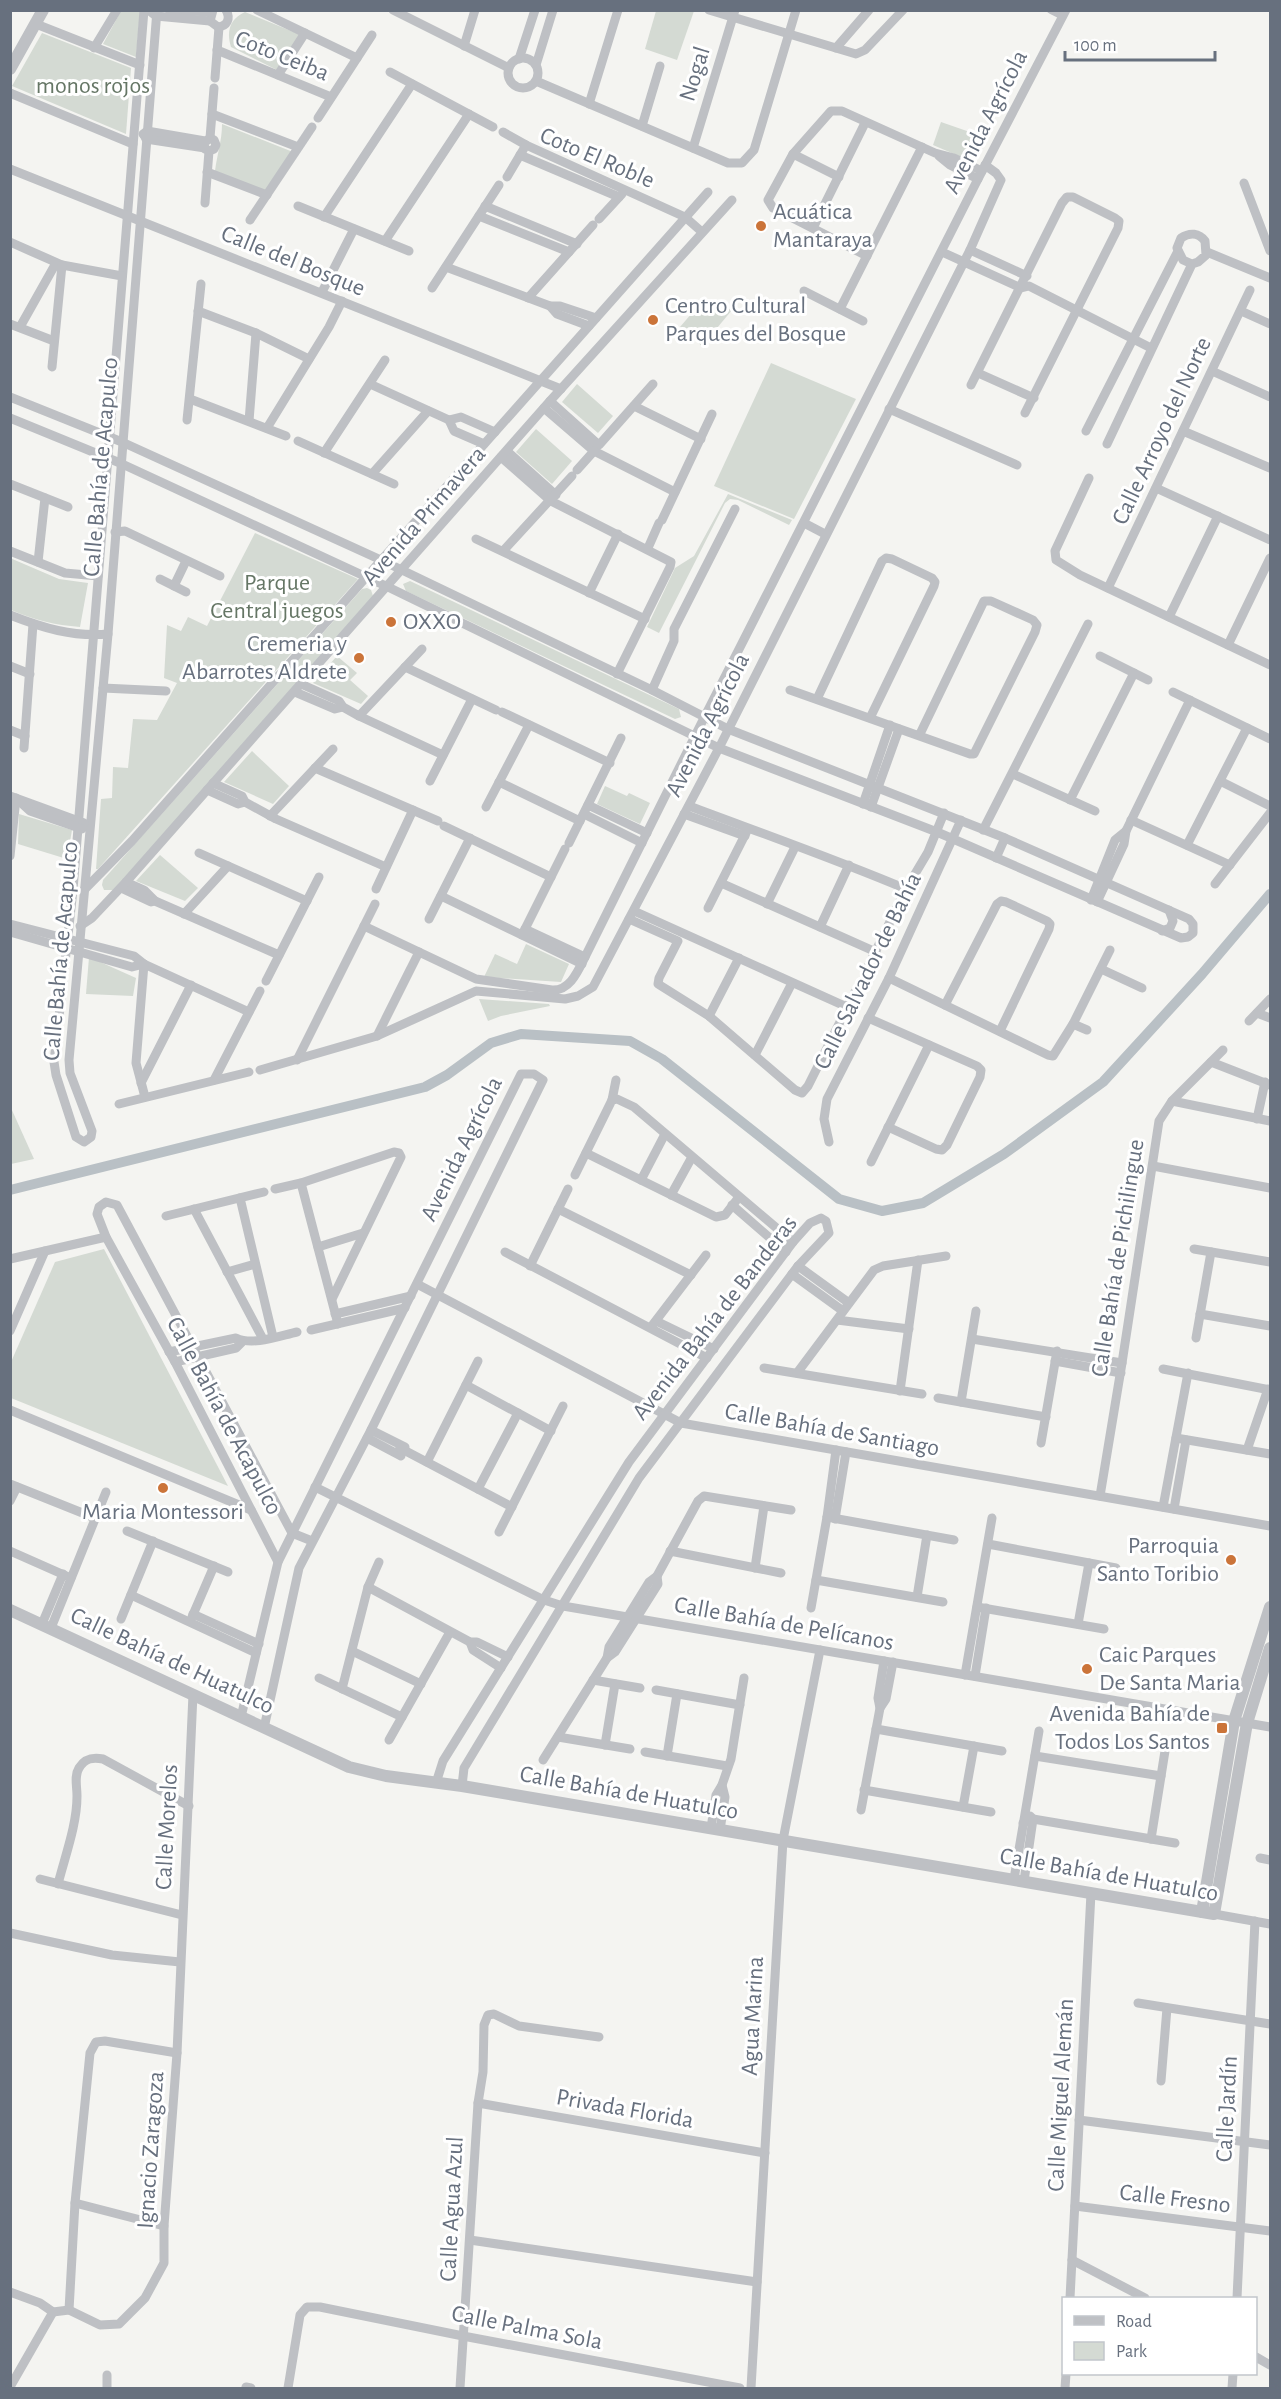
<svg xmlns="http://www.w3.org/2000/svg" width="1281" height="2399" viewBox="0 0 1281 2399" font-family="'Alegreya Sans',sans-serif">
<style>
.green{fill:#d4dad3}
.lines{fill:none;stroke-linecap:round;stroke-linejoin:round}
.canal{stroke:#b9c0c5;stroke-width:10}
.pedestrian{stroke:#bec0c4;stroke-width:8}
.minor{stroke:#bec0c4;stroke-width:9}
.tertiary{stroke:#bec0c4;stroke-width:12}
.poi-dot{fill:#cb7439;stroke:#fff;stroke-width:2}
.labels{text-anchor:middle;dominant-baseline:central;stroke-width:6;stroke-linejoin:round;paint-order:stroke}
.street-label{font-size:24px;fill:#67707e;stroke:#fff}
.park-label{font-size:24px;fill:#657665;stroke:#fff}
.poi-label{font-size:24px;fill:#67707e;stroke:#fff;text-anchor:start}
</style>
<rect width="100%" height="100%" fill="#f4f4f1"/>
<!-- green -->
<g class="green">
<path d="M121,11H140L136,57L103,44Z"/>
<path d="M656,11H694L677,60L645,49Z"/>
<path d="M245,12L301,35L279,71L231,47C226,31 230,19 245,12Z"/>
<path d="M42,33L131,68L126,134L12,86Z"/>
<path d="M941,122L987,138L975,163L933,145Z"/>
<path d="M222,124L293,152L269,193L215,171C217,154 222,141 222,124Z"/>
<path d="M704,299L732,310L702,346L680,327Z"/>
<path d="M771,363L856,399L794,519L714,486Z"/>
<path d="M577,384L613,416L598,433L562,402Z"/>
<path d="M536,429L572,461L552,484L516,452Z"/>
<path d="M728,494L792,520L789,525L738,500L730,499L725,503L659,633L647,627L675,568L694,556Z"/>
<path d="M255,533L358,579L98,869H96L101,799L112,798L113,767L128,768L133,719L157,720L177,683L164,678L167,625L181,631L188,617L207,626Z"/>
<path d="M10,558L59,579L88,583L80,627C55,625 34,620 11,610Z"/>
<path d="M410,581L679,709L681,717L675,719L406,591L403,584Z"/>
<path d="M367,588L371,590L373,596L114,890H104L102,885L103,880L362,589Z"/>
<path d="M337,656L357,673L350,680L368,696L361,704L313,683Z"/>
<path d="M252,751L289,786L273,804L224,782Z"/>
<path d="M605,786L627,796L629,793L650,803L640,824L597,804Z"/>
<path d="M19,814L72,830L67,859L18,844Z"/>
<path d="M160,855L198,888L185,901L136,881Z"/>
<path d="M526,944L569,964L561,982L484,977L495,954L517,964Z"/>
<path d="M89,957L136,978L133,996L86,994Z"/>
<path d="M479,999L549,1004L550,1006L501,1016L488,1021Z"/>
<path d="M11,1108L34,1159L11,1164H10Z"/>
<path d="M104,1249L228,1486L11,1398V1362L55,1262Z"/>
</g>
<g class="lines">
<!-- canal -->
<path class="canal" d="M10,1190L425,1087L447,1075L491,1043L521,1034L630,1041L662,1059L839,1199L882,1211L923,1203L1004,1154L1103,1082L1202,974L1270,894"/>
<!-- pedestrian -->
<path class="pedestrian" d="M1051,10L1063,16"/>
<!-- minor -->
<g class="minor">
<path d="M144,10L73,890L54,1062L56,1075L76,1137L84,1142L91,1137L92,1131L70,1073L69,1060L108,634L157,10"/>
<path d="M169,10L211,12"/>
<path d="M213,10L210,21L218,27C227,26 231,19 226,10"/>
<path d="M257,10L357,58"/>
<path d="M393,10L509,68"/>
<path d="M709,10L856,54L865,50L903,10"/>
<path d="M152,13L156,16L210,21"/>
<path d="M36,24L140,65"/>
<path d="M464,46L475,10"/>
<path d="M94,48L117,10"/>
<path d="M836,48L869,10"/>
<path d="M217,50L331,97"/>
<circle cx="523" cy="73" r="15"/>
<path d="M519,59L535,10"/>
<path d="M536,65L553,10"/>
<path d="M390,72L493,127"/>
<path d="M278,75L305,33"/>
<path d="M215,78L219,27"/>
<path d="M536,81L728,163H742L754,150L796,10"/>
<path d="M10,93L133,144"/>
<path d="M589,104L618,10"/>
<path d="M212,114L298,147"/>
<path d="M318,118L372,35"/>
<path d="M642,126L660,66"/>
<path d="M503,132L526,145"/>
<path d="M143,134L147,131L205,141"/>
<path d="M144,135L146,139L205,148"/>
<path d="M210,138L214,88"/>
<path d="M693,148L735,10"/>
<path d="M793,154L839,177"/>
<path d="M520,155L619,197"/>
<path d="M939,156L950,165L978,179"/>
<path d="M10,169L561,389"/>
<path d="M207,172L267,195"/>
<path d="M507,177L526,145L685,217L702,232"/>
<path d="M1244,183L1270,251"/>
<path d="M205,203L209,151L205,149L204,143L210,138L214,140L216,145L214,149L209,151"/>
<path d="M298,206L409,251"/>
<path d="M485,206L577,244"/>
<path d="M479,216L569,252"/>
<path d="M324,217L412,84"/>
<path d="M599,219L622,194"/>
<path d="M250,220L312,127"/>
<path d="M813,228L865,123"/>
<path d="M385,241L469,114"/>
<path d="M10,242L62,265L122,276"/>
<path d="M970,250L1027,276"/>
<path d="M942,252L1021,288L1029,286L1151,348"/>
<path d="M1207,252L1270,278"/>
<path d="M867,256L773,208L768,200L793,154L831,111H842L935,153L954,158L982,171"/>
<path d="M446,267L550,306H560L596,318"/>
<path d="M432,288L499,185"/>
<path d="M804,291L863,321"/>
<path d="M322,292L354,229"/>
<path d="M528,298L593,225"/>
<path d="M550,306L557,314L589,326"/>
<path d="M840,309L922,147"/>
<path d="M198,311L256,333L309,359"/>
<path d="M1241,311L1270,324"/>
<path d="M10,324L54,341"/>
<path d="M20,327L56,263"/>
<path d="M52,367L62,265"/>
<path d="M1212,371L1270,397"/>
<path d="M978,373L1034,398"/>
<path d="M370,384L449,420L461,417L495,432"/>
<path d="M971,385L1062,203L1067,197H1073L1115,218L1119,221L1118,228L1025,413"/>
<path d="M10,397L122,442L381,560L652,690L728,729L1005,838L1189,919L1193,924V933L1188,937L1181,938L937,832L719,748L388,587L120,463L10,418"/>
<path d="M190,399L286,436"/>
<path d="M550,401L599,445L653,384"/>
<path d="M634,406L701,439"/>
<path d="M544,408L594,451L675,492"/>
<path d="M889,409L1017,465"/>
<path d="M187,420L201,284"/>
<path d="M449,420L454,431L484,444"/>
<path d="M249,421L256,333"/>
<path d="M267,428L329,327L342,301"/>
<path d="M1086,431L1178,251"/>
<path d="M1183,431L1270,468"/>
<path d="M298,441L394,484"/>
<path d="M1107,444L1192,264L1198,262L1206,255L1205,241C1199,233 1190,232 1181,238L1177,248L1183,260L1192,264"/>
<path d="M507,451L556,495"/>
<path d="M324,453L385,360"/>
<path d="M501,457L551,501L671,562L670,567L617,674"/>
<path d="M577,470L594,451"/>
<path d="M372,474L428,411"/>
<path d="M1089,478L1055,551L1056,560L1080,575L1270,665"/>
<path d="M10,484L68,507"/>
<path d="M1156,488L1270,540"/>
<path d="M662,520L712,414"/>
<path d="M804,523L825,534"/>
<path d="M115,532L125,531L220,576"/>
<path d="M476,539L645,619"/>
<path d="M648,548L659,523"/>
<path d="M10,551L65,573L98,576"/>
<path d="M503,551L572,476"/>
<path d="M38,562L45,498"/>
<path d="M160,579L186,592"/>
<path d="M174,586L186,561"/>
<path d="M1108,588L1250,290"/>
<path d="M589,593L618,534"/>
<path d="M10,615C43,628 72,637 108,634"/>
<path d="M1169,617L1218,516"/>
<path d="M1228,645L1270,558"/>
<path d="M1100,656L1148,680"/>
<path d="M10,666L30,674"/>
<path d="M405,667L496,710"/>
<path d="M301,684L339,701L343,707L359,716L443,755"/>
<path d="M103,688L166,691"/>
<path d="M652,690L674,641V629L735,509"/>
<path d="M790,690L970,754H974L1035,632L1037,625L1033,620L991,601H984L919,736"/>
<path d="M295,692L335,709L343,707"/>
<path d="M1173,692L1270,739"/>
<path d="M817,699L882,561L886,558L892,559L932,578L935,582L934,586L870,718"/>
<path d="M502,712L610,763"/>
<path d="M359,716L422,649"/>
<path d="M10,730L25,736"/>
<path d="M24,748L33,624"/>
<path d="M315,768L438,821"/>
<path d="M1013,774L1095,811"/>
<path d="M430,781L472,699"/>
<path d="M1220,781L1270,806"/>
<path d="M499,782L580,821"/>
<path d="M213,783L242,796L245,802L276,819L386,867"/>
<path d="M207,790L238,804L245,802"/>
<path d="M10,796L84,823"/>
<path d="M1070,800L1134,673"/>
<path d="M19,801L30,811L82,829"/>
<path d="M863,804L890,725"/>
<path d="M588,805L647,833"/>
<path d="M689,806C761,833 835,859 906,889"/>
<path d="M486,807L529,725"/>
<path d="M871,807L899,729"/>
<path d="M584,814L642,843"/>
<path d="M684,814L745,836"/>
<path d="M270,816L333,749"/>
<path d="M1131,820L1230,865"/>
<path d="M444,826L551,877"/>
<path d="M983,830L1088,624"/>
<path d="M569,843L621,738"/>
<path d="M1187,845L1247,728"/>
<path d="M199,853L307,901"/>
<path d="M10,856L16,798"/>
<path d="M996,858L1005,838"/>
<path d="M126,882L144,890L155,901"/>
<path d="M721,883L876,952"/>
<path d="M1215,884L1270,813"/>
<path d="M121,888L151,902L155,901L279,955"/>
<path d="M376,889L413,810"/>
<path d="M84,890L132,841L708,192"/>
<path d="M441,896L582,964"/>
<path d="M1091,900L1115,840L1126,831"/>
<path d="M1097,902L1124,844L1126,831L1190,700"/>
<path d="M767,904L795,847"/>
<path d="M708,908L748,829"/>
<path d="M634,911L847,1007"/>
<path d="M184,914L228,866"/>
<path d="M429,919L470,838"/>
<path d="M629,919L678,941L659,978L658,984L709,1016L795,1090L802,1093L808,1086L855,992"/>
<path d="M10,924L134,956L144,964L249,1012"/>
<path d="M80,926L92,918L126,882L550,401L732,200"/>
<path d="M364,926L476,979L552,990C570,991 578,971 585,957L704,718L978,179L1066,10"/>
<path d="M820,927L849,865"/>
<path d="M525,929L585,957"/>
<path d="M1162,931L1170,928L1173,921L1169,910"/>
<path d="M10,932L132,967L144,964"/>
<path d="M522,935L565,849"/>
<path d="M144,964L136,1063L145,1097"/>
<path d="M1101,969L1142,988"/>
<path d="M865,973L906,889L928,852L944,813"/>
<path d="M889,978L1048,1055L1053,1056L1073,1024L1110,950"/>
<path d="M266,981L319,877"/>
<path d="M945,1005L997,904L1001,901L1006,902L1047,921L1050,924L1049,929L1000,1031"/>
<path d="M1257,1013L1270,1018"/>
<path d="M709,1016L739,958"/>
<path d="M868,1018L977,1066L981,1070L980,1077L947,1145L942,1150L936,1149L888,1127"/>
<path d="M1249,1021L1270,999"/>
<path d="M1073,1024L1087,1030"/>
<path d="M377,1036L419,952"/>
<path d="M755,1055L792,983"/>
<path d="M297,1060L375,904"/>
<path d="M1211,1062L1270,1085"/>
<path d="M260,1070L377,1036L476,991L565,999L578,996L593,987L719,748L970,250L1001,180L996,173L985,165"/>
<path d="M214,1080L260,991"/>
<path d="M141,1083L191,985"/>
<path d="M612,1100L616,1080"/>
<path d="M1172,1101L1270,1121"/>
<path d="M119,1104L249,1072"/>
<path d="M1257,1119L1265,1082"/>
<path d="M829,1142L824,1119L827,1099L889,978L961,820"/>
<path d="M586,1153L716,1217L725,1215L739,1197"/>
<path d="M871,1162L929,1045"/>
<path d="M1153,1166L1270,1188"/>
<path d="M575,1175L612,1100L617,1099L634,1107L793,1242"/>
<path d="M641,1180L665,1134"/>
<path d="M301,1183L338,1324"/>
<path d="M275,1189L301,1183L394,1152L399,1153L401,1157L332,1299"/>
<path d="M671,1195L692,1157"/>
<path d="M240,1198L273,1337"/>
<path d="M732,1205L786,1252"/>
<path d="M194,1209L263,1339"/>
<path d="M558,1209L691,1275"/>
<path d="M166,1216L264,1192"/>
<path d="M318,1247L363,1233"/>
<path d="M1194,1249L1270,1262"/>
<path d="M505,1252L707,1358"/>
<path d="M10,1259L106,1237"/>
<path d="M530,1266L568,1189"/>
<path d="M798,1266L849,1303"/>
<path d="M227,1272L255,1264"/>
<path d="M792,1274L843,1311"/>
<path d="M417,1284L681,1423L1270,1526"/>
<path d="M335,1314L411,1296"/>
<path d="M1200,1314L1270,1326"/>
<path d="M837,1320L909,1329"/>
<path d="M656,1321L714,1349"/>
<path d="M651,1327L706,1255"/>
<path d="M311,1330L405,1308"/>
<path d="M10,1331L45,1251"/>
<path d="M1196,1338L1211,1252"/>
<path d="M972,1339L1122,1363"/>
<path d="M169,1352L236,1338C253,1346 279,1336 297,1332"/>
<path d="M1055,1361L1121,1373"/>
<path d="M175,1362L236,1348L243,1341"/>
<path d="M764,1368L922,1394"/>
<path d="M1163,1369L1270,1390"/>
<path d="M797,1373L874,1270L883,1266L946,1256"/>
<path d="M466,1385L551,1431"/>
<path d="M900,1391L918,1260"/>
<path d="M938,1398L1046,1417"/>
<path d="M961,1402L976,1311"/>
<path d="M10,1410L251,1510"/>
<path d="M367,1438L401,1456L400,1448L405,1447L371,1430"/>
<path d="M1176,1438L1270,1454"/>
<path d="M1041,1443L1057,1351"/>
<path d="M400,1448L512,1507"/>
<path d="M1247,1450L1268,1389"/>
<path d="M427,1462L478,1361"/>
<path d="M10,1484L95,1518"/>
<path d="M315,1487L544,1600L563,1606L1270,1727"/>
<path d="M478,1489L518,1413"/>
<path d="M1100,1496L1122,1363L1159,1121L1172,1101L1223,1050"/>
<path d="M10,1501L17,1487"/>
<path d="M1163,1507L1188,1373"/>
<path d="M1174,1509L1186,1440"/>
<path d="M827,1517L954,1540"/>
<path d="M835,1519L846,1452"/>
<path d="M127,1531L228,1572"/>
<path d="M499,1532L563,1406"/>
<path d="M988,1544L1116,1568"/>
<path d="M10,1551L71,1578"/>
<path d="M670,1551L781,1573"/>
<path d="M278,1562L175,1362L106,1237L97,1214L99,1207L106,1202L117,1205L292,1533L312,1541"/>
<path d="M755,1568L764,1506"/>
<path d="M816,1580L943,1602"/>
<path d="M368,1587L470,1642H477L508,1657"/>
<path d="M131,1595L256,1653"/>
<path d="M917,1597L927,1535"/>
<path d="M977,1607L1104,1629"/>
<path d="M811,1608L827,1517L836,1450"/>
<path d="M193,1614L259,1644"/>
<path d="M192,1617L214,1566"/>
<path d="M121,1619L153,1541"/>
<path d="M42,1624L63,1574"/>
<path d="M1078,1624L1089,1563"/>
<path d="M51,1628L106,1492"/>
<path d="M470,1642L473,1650L501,1668"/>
<path d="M352,1651L421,1684"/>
<path d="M607,1658L609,1647L614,1639L649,1582L657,1576L698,1501L704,1496L791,1510"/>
<path d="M965,1675L992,1518"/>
<path d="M975,1676L986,1608"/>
<path d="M319,1678L402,1717"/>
<path d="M593,1680L640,1688"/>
<path d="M342,1689L368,1587L379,1562"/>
<path d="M656,1690L740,1705"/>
<path d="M880,1708L886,1699L893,1662"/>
<path d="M241,1717L278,1562L521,1074H534L543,1080L371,1430L299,1568L264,1728"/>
<path d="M876,1729L1002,1751"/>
<path d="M558,1737L630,1749"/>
<path d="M389,1740L450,1632"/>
<path d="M605,1745L615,1684"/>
<path d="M645,1752L727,1766"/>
<path d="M667,1756L677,1694"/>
<path d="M1035,1756L1161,1776"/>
<path d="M543,1760L607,1658L615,1652L658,1584L657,1576"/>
<path d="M436,1783L443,1761L629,1462L793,1242L810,1223L821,1218L826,1221L829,1233L798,1266L639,1478L464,1768L462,1786"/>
<path d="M864,1790L991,1812"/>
<path d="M963,1807L974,1746"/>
<path d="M861,1810L880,1708L878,1698L884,1661"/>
<path d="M1023,1823L1033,1819L1175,1843"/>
<path d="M711,1828L716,1795L722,1785L731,1759L744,1678"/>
<path d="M720,1830L725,1797L722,1785"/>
<path d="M1151,1839L1165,1751"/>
<path d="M1260,1858L1270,1860"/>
<path d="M40,1879L182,1915"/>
<path d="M1014,1879L1039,1731"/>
<path d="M1024,1881L1033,1819L1030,1816"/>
<path d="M58,1884C65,1856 77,1825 77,1796C77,1786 74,1776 79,1768C85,1758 93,1757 103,1759L189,1806"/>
<path d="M1214,1914L1270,1924"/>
<path d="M10,1933L112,1955L180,1962"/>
<path d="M1138,2003L1270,2024"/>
<path d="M1161,2081L1167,2008"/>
<path d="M478,2103L765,2153"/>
<path d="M1079,2120L1270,2145"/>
<path d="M75,2203L164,2226"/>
<path d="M1075,2206L1270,2231"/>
<path d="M470,2240L757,2282"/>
<path d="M1072,2260L1145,2298"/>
<path d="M10,2292L40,2303L53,2312L69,2310L100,2325L119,2324L145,2298L164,2263V2226L177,2053L193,1694"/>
<path d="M1070,2298L1091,1893"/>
<path d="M1237,2298L1255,1921"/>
<path d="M69,2310L75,2203L90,2053L96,2042L105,2041L177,2053"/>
<path d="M1256,2357L1270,2365"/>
<path d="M10,2387L53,2312"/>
<path d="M246,2387L251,2388"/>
<path d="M107,2388V2375"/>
<path d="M288,2388L300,2315L307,2307H320L463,2336L740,2388"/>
<path d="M460,2388L478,2103L483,2072L484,2025L488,2015L494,2014L519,2026L599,2037"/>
<path d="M751,2388L783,1840L820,1650"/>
<path d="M1065,2388L1066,2374"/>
<path d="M1232,2388L1233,2374"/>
</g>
<!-- tertiary -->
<g class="tertiary">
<path d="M10,69L43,10"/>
<path d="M10,1610L349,1767L386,1776L462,1786L1214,1914L1247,1723L1270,1648"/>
<path d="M1202,1912L1234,1721L1270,1607"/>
</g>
</g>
<!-- markers -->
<g class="poi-dot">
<circle cx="761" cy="226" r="6"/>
<circle cx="653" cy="320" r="6"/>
<circle cx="391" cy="622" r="6"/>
<circle cx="359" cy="658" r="6"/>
<circle cx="163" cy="1488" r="6"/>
<circle cx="1231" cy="1560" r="6"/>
<circle cx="1087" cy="1669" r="6"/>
<rect x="1216" y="1722" width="12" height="12" rx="3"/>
</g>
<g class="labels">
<!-- street labels -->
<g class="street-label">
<text transform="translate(282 56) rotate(22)">Coto Ceiba</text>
<text transform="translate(695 74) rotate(-73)">Nogal</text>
<text transform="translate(986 122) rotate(-63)">Avenida Agrícola</text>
<text transform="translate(597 158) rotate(23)">Coto El Roble</text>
<text transform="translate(293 261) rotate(22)">Calle del Bosque</text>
<text transform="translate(1162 431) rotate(-65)">Calle Arroyo del Norte</text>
<text transform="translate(101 467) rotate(-85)">Calle Bahía de Acapulco</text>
<text transform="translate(424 516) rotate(-49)">Avenida Primavera</text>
<text transform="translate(708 725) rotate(-63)">Avenida Agrícola</text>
<text transform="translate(61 951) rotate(-85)">Calle Bahía de Acapulco</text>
<text transform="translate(868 971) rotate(-64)">Calle Salvador de Bahía</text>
<text transform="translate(462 1149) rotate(-64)">Avenida Agrícola</text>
<text transform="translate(1118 1258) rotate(-81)">Calle Bahía de Pichilingue</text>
<text transform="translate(715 1318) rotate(-52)">Avenida Bahía de Banderas</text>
<text transform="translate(224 1416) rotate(62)">Calle Bahía de Acapulco</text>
<text transform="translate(832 1430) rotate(10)">Calle Bahía de Santiago</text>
<text transform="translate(784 1624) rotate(10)">Calle Bahía de Pelícanos</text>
<text transform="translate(172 1661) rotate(25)">Calle Bahía de Huatulco</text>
<text transform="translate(629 1793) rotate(10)">Calle Bahía de Huatulco</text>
<text transform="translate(167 1827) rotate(-87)">Calle Morelos</text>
<text transform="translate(1109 1875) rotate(10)">Calle Bahía de Huatulco</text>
<text transform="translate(753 2016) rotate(-87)">Agua Marina</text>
<text transform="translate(1061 2095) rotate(-87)">Calle Miguel Alemán</text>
<text transform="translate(625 2109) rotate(10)">Privada Florida</text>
<text transform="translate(1227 2109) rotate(-87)">Calle Jardín</text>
<text transform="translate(151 2150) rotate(-86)">Ignacio Zaragoza</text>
<text transform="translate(1175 2199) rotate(7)">Calle Fresno</text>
<text transform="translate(452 2209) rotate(-87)">Calle Agua Azul</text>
<text transform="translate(527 2328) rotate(11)">Calle Palma Sola</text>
</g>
<!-- park labels -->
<g class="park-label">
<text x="93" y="86">monos rojos</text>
<text x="277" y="583">Parque<tspan x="277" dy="28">Central juegos</tspan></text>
</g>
<!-- poi labels -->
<g class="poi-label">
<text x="773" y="212">Acuática<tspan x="773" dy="28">Mantaraya</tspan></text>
<text x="665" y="306">Centro Cultural<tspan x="665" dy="28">Parques del Bosque</tspan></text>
<text x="403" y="622">OXXO</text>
<text x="347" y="644" text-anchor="end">Cremeria y<tspan x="347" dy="28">Abarrotes Aldrete</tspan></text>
<text x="163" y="1512" text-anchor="middle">Maria Montessori</text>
<text x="1219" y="1546" text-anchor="end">Parroquia<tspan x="1219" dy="28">Santo Toribio</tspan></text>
<text x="1099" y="1655">Caic Parques<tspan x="1099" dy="28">De Santa Maria</tspan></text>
<text x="1210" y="1714" text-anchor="end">Avenida Bahía de<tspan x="1210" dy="28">Todos Los Santos</tspan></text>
</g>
</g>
<!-- border -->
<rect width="1281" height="2399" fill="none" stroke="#67707e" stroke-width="24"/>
<!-- legend -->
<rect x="1062" y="2297" width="195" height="78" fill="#ffffff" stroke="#c2c6cb" stroke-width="1.5"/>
<rect x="1074" y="2316" width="30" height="9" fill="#bec0c4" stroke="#c2c6cb" stroke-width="1.5"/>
<text x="1116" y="2327" font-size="18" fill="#67707e">Road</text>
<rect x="1074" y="2342" width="30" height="18" fill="#d4dad3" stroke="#c2c6cb" stroke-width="1.5"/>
<text x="1116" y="2357" font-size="18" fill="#67707e">Park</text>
<!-- scale -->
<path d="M1065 51v9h150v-9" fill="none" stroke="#67707e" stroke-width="3"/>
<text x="1074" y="51" font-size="18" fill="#67707e" stroke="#ffffff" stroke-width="4.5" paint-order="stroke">100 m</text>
</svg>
